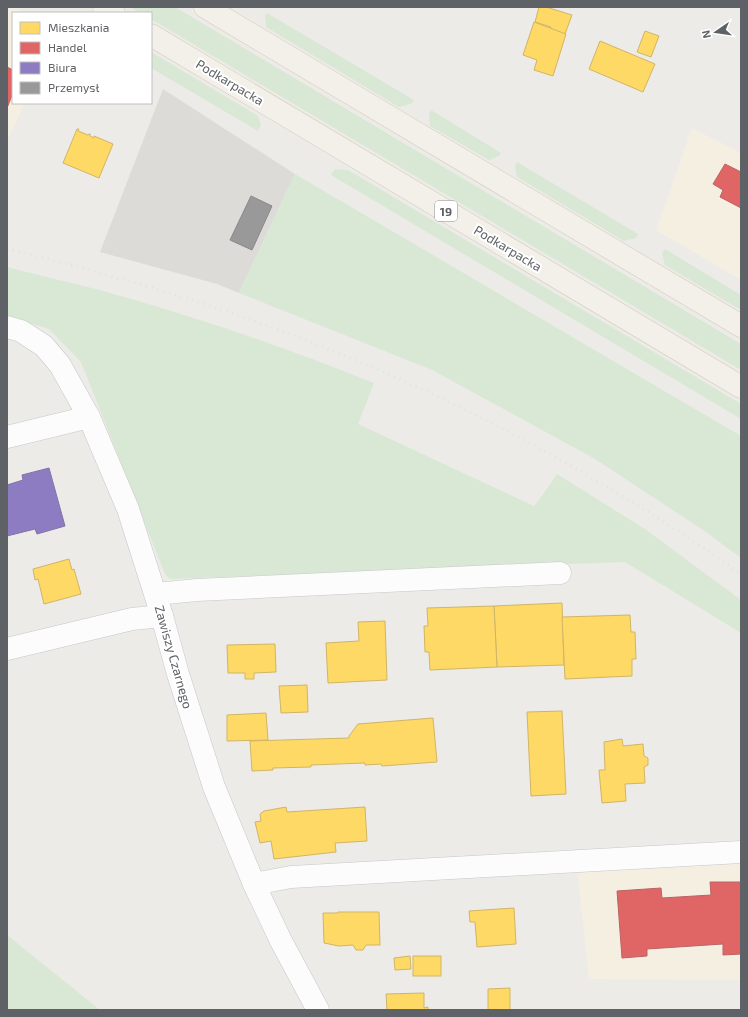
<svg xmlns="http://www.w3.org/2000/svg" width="748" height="1017" viewBox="0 0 748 1017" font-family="'Exo 2',sans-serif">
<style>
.commercial{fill:#f5efe2}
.industrial{fill:#dddbd8}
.green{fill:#d8e8d4}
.homes{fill:#ffd966;stroke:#cfb566}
.shops{fill:#e06666;stroke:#b96466}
.offices{fill:#8e7cc3;stroke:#8074a7}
.industry{fill:#999;stroke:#878889}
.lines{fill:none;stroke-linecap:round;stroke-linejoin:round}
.minor-casing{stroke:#c7c7c8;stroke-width:23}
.major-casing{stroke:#d3cab8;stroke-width:23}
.minor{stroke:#fcfcfc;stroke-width:22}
.major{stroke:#f2f0e9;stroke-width:22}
.rail{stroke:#e3e2e2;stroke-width:3;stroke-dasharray:1 5;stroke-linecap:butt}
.labels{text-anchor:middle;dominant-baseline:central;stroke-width:4;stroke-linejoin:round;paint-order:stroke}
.shield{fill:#fff;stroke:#8e9093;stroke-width:1}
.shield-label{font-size:12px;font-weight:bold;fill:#5e6165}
.street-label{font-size:13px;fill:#5e6165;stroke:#fff}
</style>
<rect width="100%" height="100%" fill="#edebe8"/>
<!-- commercial -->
<g class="commercial">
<path d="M7,7H14L24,13H13V103H25L7,141Z"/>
<path d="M692,128L741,153V280L656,230Z"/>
<path d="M741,863V980L589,979L577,868Z"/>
</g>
<!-- industrial -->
<path class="industrial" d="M163,89L295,174L239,293L217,284L100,252Z"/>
<!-- green -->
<g class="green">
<path d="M130,7H175L741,344V370L151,19V13H140Z"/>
<path d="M267,13L414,100L411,104L399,107L266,27L265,16Z"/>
<path d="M151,52L258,116L261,125L258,131L151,68Z"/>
<path d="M431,110L501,153L499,156L489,160L430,126L429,114Z"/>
<path d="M517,162L638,234L636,238L624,241L517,177L515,166Z"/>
<path d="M335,169L348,170L741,404V419L331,175Z"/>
<path d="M295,174L741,436V558L703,530L595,459L432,370L239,293Z"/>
<path d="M665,249L741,295V308L739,309L665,265L662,253Z"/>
<path d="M7,267C53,279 100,289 145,303C223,326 299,353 374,383L358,424L534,506L544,493L557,474L645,529L741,600V633L625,562L170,579L165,574L81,362L49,329L7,316Z"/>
<path d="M7,935L100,1010H7Z"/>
</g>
<!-- homes -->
<g class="homes">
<path d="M539,7H546L572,15L565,34L550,29L551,27L535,22Z"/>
<path d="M534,22L566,34L553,76L534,70L537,60L523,55Z"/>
<path d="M645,31L659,36L651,57L637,52Z"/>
<path d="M600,41L655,64L643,92L589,69Z"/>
<path d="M77,129H79L78,131L88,135L89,134H90V136L94,138V136L113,144L99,178L63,163Z"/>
<path d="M69,559L72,570L74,569L81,594L44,604L38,579L35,580L33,569Z"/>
<path d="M562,603L564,665L497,667L494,606Z"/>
<path d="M494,606L497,667L430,670L429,652H425L424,626H428L427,608Z"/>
<path d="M630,615L631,632H635L636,659H632V676L565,679L562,617Z"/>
<path d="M385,621L387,680L328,683L326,643L359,641L358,622Z"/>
<path d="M275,644L276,672L254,673V679H245V673H228L227,645Z"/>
<path d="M307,685L308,712L281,713L279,686Z"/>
<path d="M562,711L566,794L531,796L527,712Z"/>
<path d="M266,713L268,740L227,741V715Z"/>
<path d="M433,718L437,762L382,766L381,764L365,765V763L311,765V767L273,768V770L252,771L250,741L349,738V736L358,724Z"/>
<path d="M622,739L623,746L643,744L644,756L648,758V765L644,767L645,783L625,784L626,801L602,803L599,770H605L604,742Z"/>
<path d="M286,807L287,812L365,807L367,841L335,843L336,852L274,859L271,841L260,843L255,822L261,821L260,814L264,811Z"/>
<path d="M514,908L516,944L477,947L475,922H470L469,911Z"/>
<path d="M338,912H379L380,945H366L363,950H356L353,945L339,946L324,943L323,913H338Z"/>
<path d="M410,956L411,969L395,970L394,958Z"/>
<rect x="413" y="956" width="28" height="20"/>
<path d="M510,988V1010H488V989Z"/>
<path d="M424,993V1008L428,1007V1010H387L386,994Z"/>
</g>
<!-- shops -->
<g class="shops">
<path d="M7,67L13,70V93L7,108Z"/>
<path d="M725,164L741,172V208L720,197L723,190L713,184Z"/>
<path d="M710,882H741V954L723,955V944L647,949V956L622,958L617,891L661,888L662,898L711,895Z"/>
</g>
<!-- offices -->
<path class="offices" d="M49,468L65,526L37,534L35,529L7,536V485L23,480L22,475Z"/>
<!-- industry -->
<path class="industry" d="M251,196L272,206L252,250L230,240Z"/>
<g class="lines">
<defs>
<g id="minor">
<path d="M7,327L21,331L44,346L60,365L89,417L128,509L162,616L178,674L214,787L254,884L281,941L318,1010"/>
<path d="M7,437L89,417"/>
<path d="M156,594L197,590L560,573"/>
<path d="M7,649L132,619L162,616"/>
<path d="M254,884L291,877L741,852"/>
</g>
<g id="major">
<path d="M104,7L114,13"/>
<path d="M205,7L741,326"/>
<path d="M151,35L741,387"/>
</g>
</defs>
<!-- minor casing -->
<use href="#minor" class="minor-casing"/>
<!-- major casing -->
<use href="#major" class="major-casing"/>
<!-- minor -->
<use href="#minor" class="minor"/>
<!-- major -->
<use href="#major" class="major"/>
<!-- rail -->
<path class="rail" d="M7,249C45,257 83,268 121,279C343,340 553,441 741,574"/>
</g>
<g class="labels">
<!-- shield labels -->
<rect class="shield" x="435" y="201" width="22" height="20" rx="3"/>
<g class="shield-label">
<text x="446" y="211">19</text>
</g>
<!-- street labels -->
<g class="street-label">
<text transform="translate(230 82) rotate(31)">Podkarpacka</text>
<text transform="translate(508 248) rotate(31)">Podkarpacka</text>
<text transform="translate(174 657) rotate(74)">Zawiszy Czarnego</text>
</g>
</g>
<!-- border -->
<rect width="748" height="1017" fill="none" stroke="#5e6165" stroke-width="16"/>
<!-- legend -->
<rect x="12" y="12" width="140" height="92" fill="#ffffff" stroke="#bfc0c1"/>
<rect x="20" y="22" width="20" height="12" fill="#ffd966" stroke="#bfc0c1"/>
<text x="48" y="32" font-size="12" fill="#5e6165">Mieszkania</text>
<rect x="20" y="42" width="20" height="12" fill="#e06666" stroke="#bfc0c1"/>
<text x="48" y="52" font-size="12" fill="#5e6165">Handel</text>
<rect x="20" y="62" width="20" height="12" fill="#8e7cc3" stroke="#bfc0c1"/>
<text x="48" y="72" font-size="12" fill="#5e6165">Biura</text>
<rect x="20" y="82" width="20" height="12" fill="#999999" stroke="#bfc0c1"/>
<text x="48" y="92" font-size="12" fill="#5e6165">Przemysł</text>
<!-- north arrow -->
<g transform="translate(716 32) rotate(257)" stroke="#ffffff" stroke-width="3" paint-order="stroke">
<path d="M0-3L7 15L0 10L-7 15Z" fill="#5e6165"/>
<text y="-6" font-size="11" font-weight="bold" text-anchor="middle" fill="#5e6165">N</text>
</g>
</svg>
